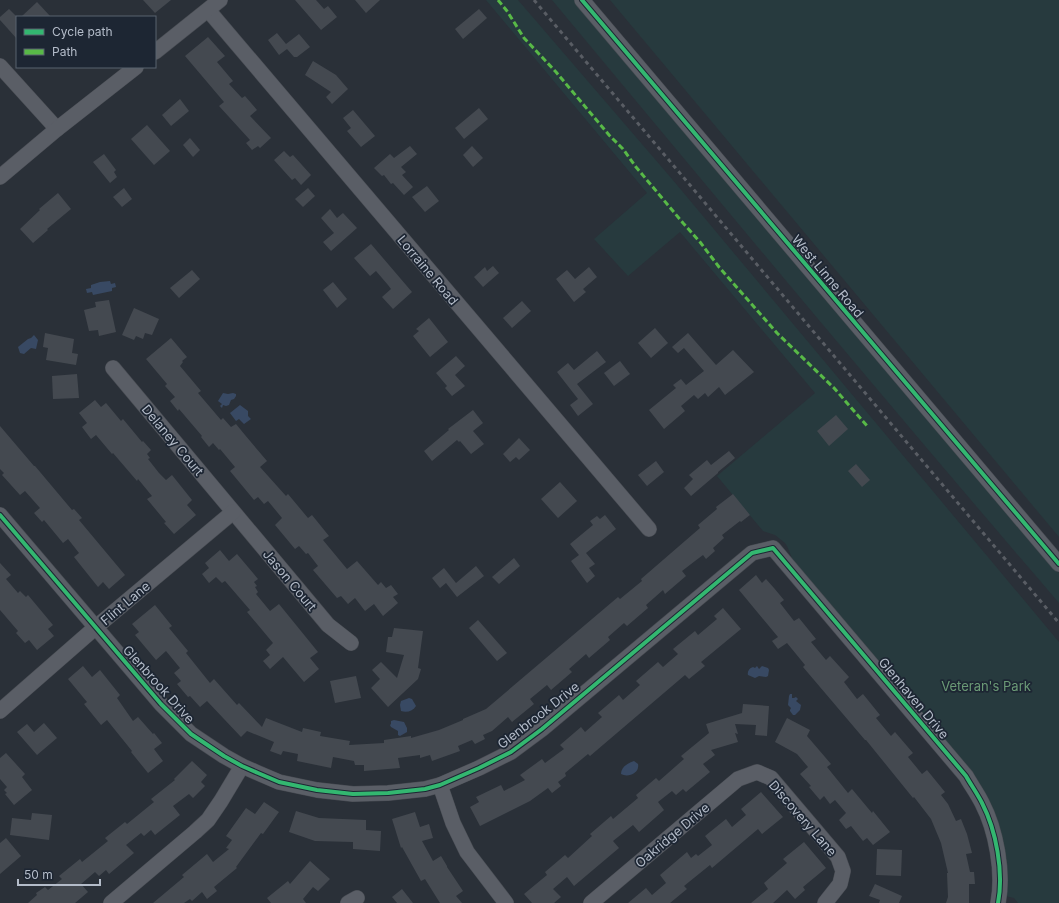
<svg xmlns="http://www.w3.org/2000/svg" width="1059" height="903" viewBox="0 0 1059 903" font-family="Inter,sans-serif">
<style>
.green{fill:#273a3e}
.water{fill:#384963}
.building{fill:#444950}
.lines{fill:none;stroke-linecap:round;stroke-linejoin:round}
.minor-casing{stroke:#484c53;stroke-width:16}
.minor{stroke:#5a5e66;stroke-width:15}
.rail{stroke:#595d64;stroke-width:3;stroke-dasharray:4 4;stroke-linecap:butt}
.quiet{stroke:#58b947;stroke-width:3;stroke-dasharray:6 3;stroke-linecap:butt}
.cycleway-casing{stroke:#1d2633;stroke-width:6}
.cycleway{stroke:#33b770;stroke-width:4}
.labels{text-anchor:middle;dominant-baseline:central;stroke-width:3.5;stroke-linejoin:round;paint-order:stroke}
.street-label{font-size:13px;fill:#b4bcc9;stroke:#1d2633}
.park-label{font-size:13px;fill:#6b9a76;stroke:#1d2633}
</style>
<rect width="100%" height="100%" fill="#2a3038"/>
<!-- green -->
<g class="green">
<path d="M486,0H518L672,179L1059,642V903H1018L1014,898L1005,896L994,820L792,558L787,546L785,543L775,535L763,531L717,476L815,393L680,232L628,276L594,239L647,193Z"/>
<path d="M552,0H574L1059,573V603C888,404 720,202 552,0Z"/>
<path d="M610,0H1059V537Z"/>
</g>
<!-- water -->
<g class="water">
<path d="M110,281L111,284L115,283L116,287L112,288V291L93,295L92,292L87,293L86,289L91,288V285L100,282Z"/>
<path d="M34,335L38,340L36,349L31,348L24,354L20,353L18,347L28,339L31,338Z"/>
<path d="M223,393L228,394L233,393L236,394V396L234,399L231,400L229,405L226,406L223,405L222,408L220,406L222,404L218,401Z"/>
<path d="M240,405L248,411V416L251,419L244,424L239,419L236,421L230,413Z"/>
<path d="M757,666L759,669L762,666L768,668L769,670L768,676L766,677L759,676L755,678L748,675C747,672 749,668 753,667L755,668Z"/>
<path d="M790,694H792V698H794L796,697L798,699L796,701L801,705L800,710L795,715H793L790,711V710L791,708L788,705L789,696Z"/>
<path d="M409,698L412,699L416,706C413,711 407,713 401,711L400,705L401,701Z"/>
<path d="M394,720L404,722L407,728V732L400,736L398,735V731L391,727L390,725L391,724V721Z"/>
<path d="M634,761L638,764C640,773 628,778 621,774C621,767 628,763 634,761Z"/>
</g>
<!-- building -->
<g class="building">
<path d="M143,0H171L155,13Z"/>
<path d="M295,0H316L324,9L328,6L337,17L321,30Z"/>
<path d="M355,0H380L366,13Z"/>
<path d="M37,2L51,17H21Z"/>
<path d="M9,9L17,17V39L0,20V17Z"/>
<path d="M479,9L487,18L463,39L455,29Z"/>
<path d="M277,33L286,44L299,34L310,47L297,57H294L287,49L279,55L268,40Z"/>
<path d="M208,37L225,56L217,62L233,81L229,84L242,98L245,96L257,110L250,116L271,138L260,148L258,146L252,150L246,143L250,140L219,106L224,102L185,56Z"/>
<path d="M313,61L336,75L348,89L332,104L326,97L331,92L305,75Z"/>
<path d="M180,99L189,111L171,126L162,115Z"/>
<path d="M479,108L488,119L464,139L455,128Z"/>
<path d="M353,110L375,136L361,147L347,131L351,128L343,118Z"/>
<path d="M147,125L170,151L154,165L131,139Z"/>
<path d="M190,138L200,150L193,157L183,145Z"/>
<path d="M410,146L417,154L401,167L406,172L402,175L413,187L404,195L393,183L391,184L384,175L382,176L374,168L390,154L394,158Z"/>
<path d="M472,146L483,158L473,167L463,155Z"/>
<path d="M284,151L290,157L293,155L311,175L301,185L295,178L292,180L274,160Z"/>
<path d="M104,154L116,170L114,172L117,177L110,183L93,162Z"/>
<path d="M427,186L439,201L425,212L412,197Z"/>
<path d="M124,188L132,199L122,207L113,197Z"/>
<path d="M308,188L315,196L303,207L295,199Z"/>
<path d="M58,193L71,209L47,229L48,230L33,243L20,229L40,210L39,209Z"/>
<path d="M330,209L337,218L343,213L357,228L331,251L323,242L334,233L321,218Z"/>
<path d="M371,244L412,292L393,309L382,297L391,289L388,285L376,271L370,276L354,258Z"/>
<path d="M493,266L499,273L483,287L474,277L485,267L487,271Z"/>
<path d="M589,267L597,277L583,289L586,292L574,302L556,279L567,270L575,279Z"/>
<path d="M192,270L200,279L179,298L170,288Z"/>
<path d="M333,282L347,299L337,308L323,290Z"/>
<path d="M109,300L116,332L99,336L98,330L89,331L84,310L96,307L95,302Z"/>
<path d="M522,301L531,311L512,328L503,318Z"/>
<path d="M134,308L159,319L152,335L145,333L143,339L136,336L134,340L122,335Z"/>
<path d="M429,318L448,342L430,357L413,336L419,331L416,329Z"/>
<path d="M655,328L668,343L651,358L638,343Z"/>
<path d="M45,333L74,339L72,353L78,354L76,365L46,360L48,348L43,347Z"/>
<path d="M688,333L716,365L733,350L754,372L725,395L719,387L708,397L705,393L698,399L694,395L681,406L685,411L664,429L649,410L676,388L673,385L681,379L686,385L704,371L684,348L678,353L672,347Z"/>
<path d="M171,338L187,357L182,361L183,362L180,366L201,391L198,393L221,420L223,418L231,427L236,424L245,435L267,461L260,467L286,496L288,494L308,518L312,515L329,536L323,540L347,569L357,561L378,585L381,582L386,588L391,585L398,594L393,597L398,603L383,616L374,604L365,611L355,598L348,604L341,596L337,598L313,570L318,566L308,553L306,554L299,546L295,549L275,525L282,518L268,501L264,504L258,497L254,500L230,471L235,467L220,449L219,450L213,443L209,447L201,437L202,436L179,409L178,411L170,401L175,397L165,386L167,384L146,359Z"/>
<path d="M597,351L606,362L577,384L593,404L578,416L570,405L578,399L557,372L568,363L574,370Z"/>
<path d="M456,356L465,366L455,375L465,386L452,396L445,388L447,386L436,373Z"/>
<path d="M620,361L630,374L614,386L604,373Z"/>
<path d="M77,374L79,398L53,399L52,376Z"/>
<path d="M95,400L101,407L106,403L121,421L123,419L142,442L143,441L151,450L147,454L150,458L148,459L159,473L166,480L172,475L192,500L187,505L196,515L174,534L164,523L166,522L147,499L152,496L138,479L137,481L113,453L112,454L96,435L91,439L82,427L87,423L79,413Z"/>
<path d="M473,410L483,423L473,431L484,444L471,454L460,441L459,442L457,440L432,461L424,451L449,430L448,429Z"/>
<path d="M836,415L848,429L829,446L817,431Z"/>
<path d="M0,426L34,466H35L72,510L74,509L82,518L79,520L125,575L109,589L103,582L98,587L74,557L79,553L68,539L63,543L44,520L42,522L34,513L40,508L25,491L20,495L2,475L4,473L0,469Z"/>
<path d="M519,438L530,450L519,460L516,457L510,462L503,454Z"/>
<path d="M729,451L735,458L718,472V473L691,496L684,488L693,479L689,475L707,460L711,465Z"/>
<path d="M656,461L664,472L647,486L638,475Z"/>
<path d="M856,464L870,480L862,487L848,471Z"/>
<path d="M560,482L577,501L558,518L541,499Z"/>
<path d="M733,494L750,515L741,522L740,521L722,535L724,538L713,548L715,551L706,559L703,555L695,561L682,571L686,576L665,594L663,590L646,605L648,608L627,626L624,623L608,637L610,640L589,658L586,654L569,669L572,672L551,690L547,685L530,699L534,704L512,722L508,717L492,731L483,735L485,739L475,744L472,740L458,746L460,751L432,761L430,755L420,758V755L398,758L400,768L364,771V765H355L354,761L333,757L331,768L297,761L298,754L283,751L281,755L270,751L274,742L247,731L241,737L207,701L200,707L190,696L188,697L177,684L181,681L174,673L180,668L166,651L156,660L135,635L139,632L132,624L155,605L172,626L169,628L188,651L186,653L210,683L214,679L237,705L239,703L262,727L266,718L302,732L303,728L321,732L320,736L350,741L349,745L384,743V740L411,736V738L439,730L463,720V719L486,709L618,597L620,599L642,581L641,579L700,528L698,525L717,509L716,507Z"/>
<path d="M605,515L616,529L586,553L595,564L589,568L595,576L587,583L571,561L579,555L570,544L593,525L590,521L597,516L600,519Z"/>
<path d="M220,550L229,561L237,554L258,579L254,582L257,586L255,587L258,592L256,594L270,611L279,604L318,652L310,658L319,669L304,682L283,657L270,669L263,661L270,655L266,650L273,643L247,612L250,610L225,581L222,583L216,577L209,583L202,574L209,568L205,563Z"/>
<path d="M514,558L520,566L499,584L492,577Z"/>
<path d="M0,563L11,575L6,579L18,593L20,591L26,597L28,595L53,625L48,629L54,636L37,650L29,640L25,643L16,633L18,631L0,610Z"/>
<path d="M476,566L484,576L457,597L446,583L440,588L432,578L444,568L456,583Z"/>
<path d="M756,575L762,583L766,579L774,588L784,600L780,603L794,621L799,618L816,639L811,642L826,660L830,656L849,677L844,682L857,699L863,694L880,715L876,718L891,736L895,732L913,753L908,757L922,774L927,770L945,792L941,795L948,804L956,821L961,819L967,834L972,853L966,854L970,872H974L975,884H969V903H946L948,897L947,873H948L941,843L931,819L914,797L913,798L866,740H865L803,667L805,665L787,643L778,649L772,641L778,637L739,590Z"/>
<path d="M723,608L741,629L701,662L705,666L689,679L685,675L590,756L588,754L565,773L566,776L558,782L561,786L552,793L548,788L530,801L480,826L470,807L479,802L476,797L501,785L504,791L525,780L520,775L542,759L545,763L564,749L560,745L581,727L585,732L602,717L598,713L619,695L623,700L640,685L636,681L658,662L663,667L678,654L673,649L695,631L698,635L717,619L714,616Z"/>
<path d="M478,620L507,653L497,661L469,628Z"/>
<path d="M394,628L423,631L418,668L421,669L418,679L388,707L371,688L380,679L372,670L381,662L397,678L404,655L386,652L388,637H392Z"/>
<path d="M83,666L92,677L100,670L120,695L117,698L133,721L138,717L153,734L154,733L162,743L154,749L163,761L148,773L131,752L132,751L107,720L101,725L84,704L87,702L68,679Z"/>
<path d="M356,676L361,698L335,703L330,681Z"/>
<path d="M743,704L769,706L767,736L755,735L756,725L735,724L738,734L735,733L738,742L711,750L715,755L703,764L710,772L686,792L683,789L676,795L672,791L658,802L664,810L639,832L633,825L613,841L619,848L574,886L567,877L553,889L561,897L554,903H532L524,894L547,875L545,872L565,855L568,858L592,836L590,834L611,816L613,819L638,798L636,795L656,778L659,781L684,759L681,756L709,733L706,724L742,713Z"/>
<path d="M787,718L810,730L807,736L831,764L827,767L848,793L852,789L872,813L873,811L890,832L873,845L867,838L863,841L851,826L846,829L839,820L846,813L835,800L830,804L824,796L820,800L809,787L811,786L800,774L808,767L797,754L775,742Z"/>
<path d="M44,723L57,738L37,755L17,732L27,724L34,732Z"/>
<path d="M6,753L25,774L22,777L32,790L14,805L5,794L7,793L4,790L7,787L0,779V758Z"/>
<path d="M192,761L207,775L201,782L205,786L193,798L189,794L173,806L180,815L155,835L151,830L144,836L141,833L126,845L134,853L109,874L106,870L99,876L95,872L81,884L88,892L75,903H28L37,895L36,893L45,887L48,890L62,879L59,876L80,859L82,862L108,841L105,838L125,822L127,824L154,802L151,799L175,780L174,779Z"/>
<path d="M761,792L783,817L762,834L758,829L712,868L710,865L684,886L687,889L670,903H628L646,888L652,895L666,883L660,875L687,852L691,858L696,854L698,856L712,845L705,836L726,819L732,827L746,815L741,809Z"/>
<path d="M264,802L279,812L263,834L261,833L236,867L237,868L214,887L217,891L207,899L202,892L192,901L190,899L184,903H153L184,877L182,875L207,854L213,862L229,849L226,848L232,840L226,836L246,808L255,814Z"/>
<path d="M296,811L319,818L366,820V830L381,831L380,851L353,849V842L315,841L289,832Z"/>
<path d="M415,812L420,827L429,824L433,838L422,841L433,861L441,856L447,866V867L463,891L456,896L462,903H440L425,879L421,881L402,847L401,848L392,819Z"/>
<path d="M32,813L52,815L49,840L10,835L12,818L31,820Z"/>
<path d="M6,838L21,856L0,874V843Z"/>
<path d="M804,842L826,868L803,887L805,890L795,899L787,890L773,903H751L768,889L764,883L787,863L783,859Z"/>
<path d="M877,849L902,850L901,876L876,875Z"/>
<path d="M310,861L330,879L318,891L313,887L303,899L306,903H271L267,898L288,881L290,884Z"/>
<path d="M875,884L902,896L899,903H879L880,900L869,896Z"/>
<path d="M402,889L413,903H397L392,897Z"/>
</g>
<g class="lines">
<defs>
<g id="minor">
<path d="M582,0L1059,564"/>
<path d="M208,10L649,529"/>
<path d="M155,52L220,0"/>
<path d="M0,66L57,129"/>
<path d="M0,177L57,129L136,67"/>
<path d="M113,368L328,625L351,643"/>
<path d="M0,515L161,704L191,734L224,756L242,766L258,773L279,782L317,790L353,794L388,793L425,789L440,785L479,768L511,752L542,729L752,553L773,548L966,776C971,785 977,793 982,803C996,830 1004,872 998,903"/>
<path d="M0,711L96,627L233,512"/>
<path d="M440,785L453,823L467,852L506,903"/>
<path d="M111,903L195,832L208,820L221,801L242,766"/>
<path d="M348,903L357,898"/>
<path d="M591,903L738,779L757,772L771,778L838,857L843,871L840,884L825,903"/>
</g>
</defs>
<!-- minor casing -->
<use href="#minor" class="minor-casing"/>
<!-- minor -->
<use href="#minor" class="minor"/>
<!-- rail -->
<path class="rail" d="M534,0L1059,623"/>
<!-- quiet -->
<path class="quiet" d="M498,0L507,11L524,38L556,72L609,135L623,149L636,167L683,223L700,242L719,267L777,333L834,388L868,427"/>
<defs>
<g id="cycleway">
<path d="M582,0L1059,564"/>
<path d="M0,515L161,704L191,734L224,756L242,766L258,773L279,782L317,790L353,794L388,793L425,789L440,785L479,768L511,752L542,729L752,553L773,548L966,776C971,785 977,793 982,803C996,830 1004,872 998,903"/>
</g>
</defs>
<!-- cycleway casing -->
<use href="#cycleway" class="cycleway-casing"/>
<!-- cycleway -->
<use href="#cycleway" class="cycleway"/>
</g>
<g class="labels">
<!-- street labels -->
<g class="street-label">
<text transform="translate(428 270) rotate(50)">Lorraine Road</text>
<text transform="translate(828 276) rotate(50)">West Linne Road</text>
<text transform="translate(173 440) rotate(50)">Delaney Court</text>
<text transform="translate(290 580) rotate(50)">Jason Court</text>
<text transform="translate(125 603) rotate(-40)">Flint Lane</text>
<text transform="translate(159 684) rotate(48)">Glenbrook Drive</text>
<text transform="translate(914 698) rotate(50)">Glenhaven Drive</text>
<text transform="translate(538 715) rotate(-38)">Glenbrook Drive</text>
<text transform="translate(803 818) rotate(49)">Discovery Lane</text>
<text transform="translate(672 835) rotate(-40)">Oakridge Drive</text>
</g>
<!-- park labels -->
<g class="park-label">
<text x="986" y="686">Veteran's Park</text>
</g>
</g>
<!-- legend -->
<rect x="16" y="16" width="140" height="52" fill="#1d2633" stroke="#59626f"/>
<rect x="24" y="29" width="20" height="6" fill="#33b770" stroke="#59626f"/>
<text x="52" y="36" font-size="12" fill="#b4bcc9">Cycle path</text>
<rect x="24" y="49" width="20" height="6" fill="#58b947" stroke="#59626f"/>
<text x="52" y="56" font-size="12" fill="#b4bcc9">Path</text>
<!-- scale -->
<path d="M18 879v6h82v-6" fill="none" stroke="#b4bcc9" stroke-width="2"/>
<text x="24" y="879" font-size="12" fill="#b4bcc9" stroke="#1d2633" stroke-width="3" paint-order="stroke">50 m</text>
</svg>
